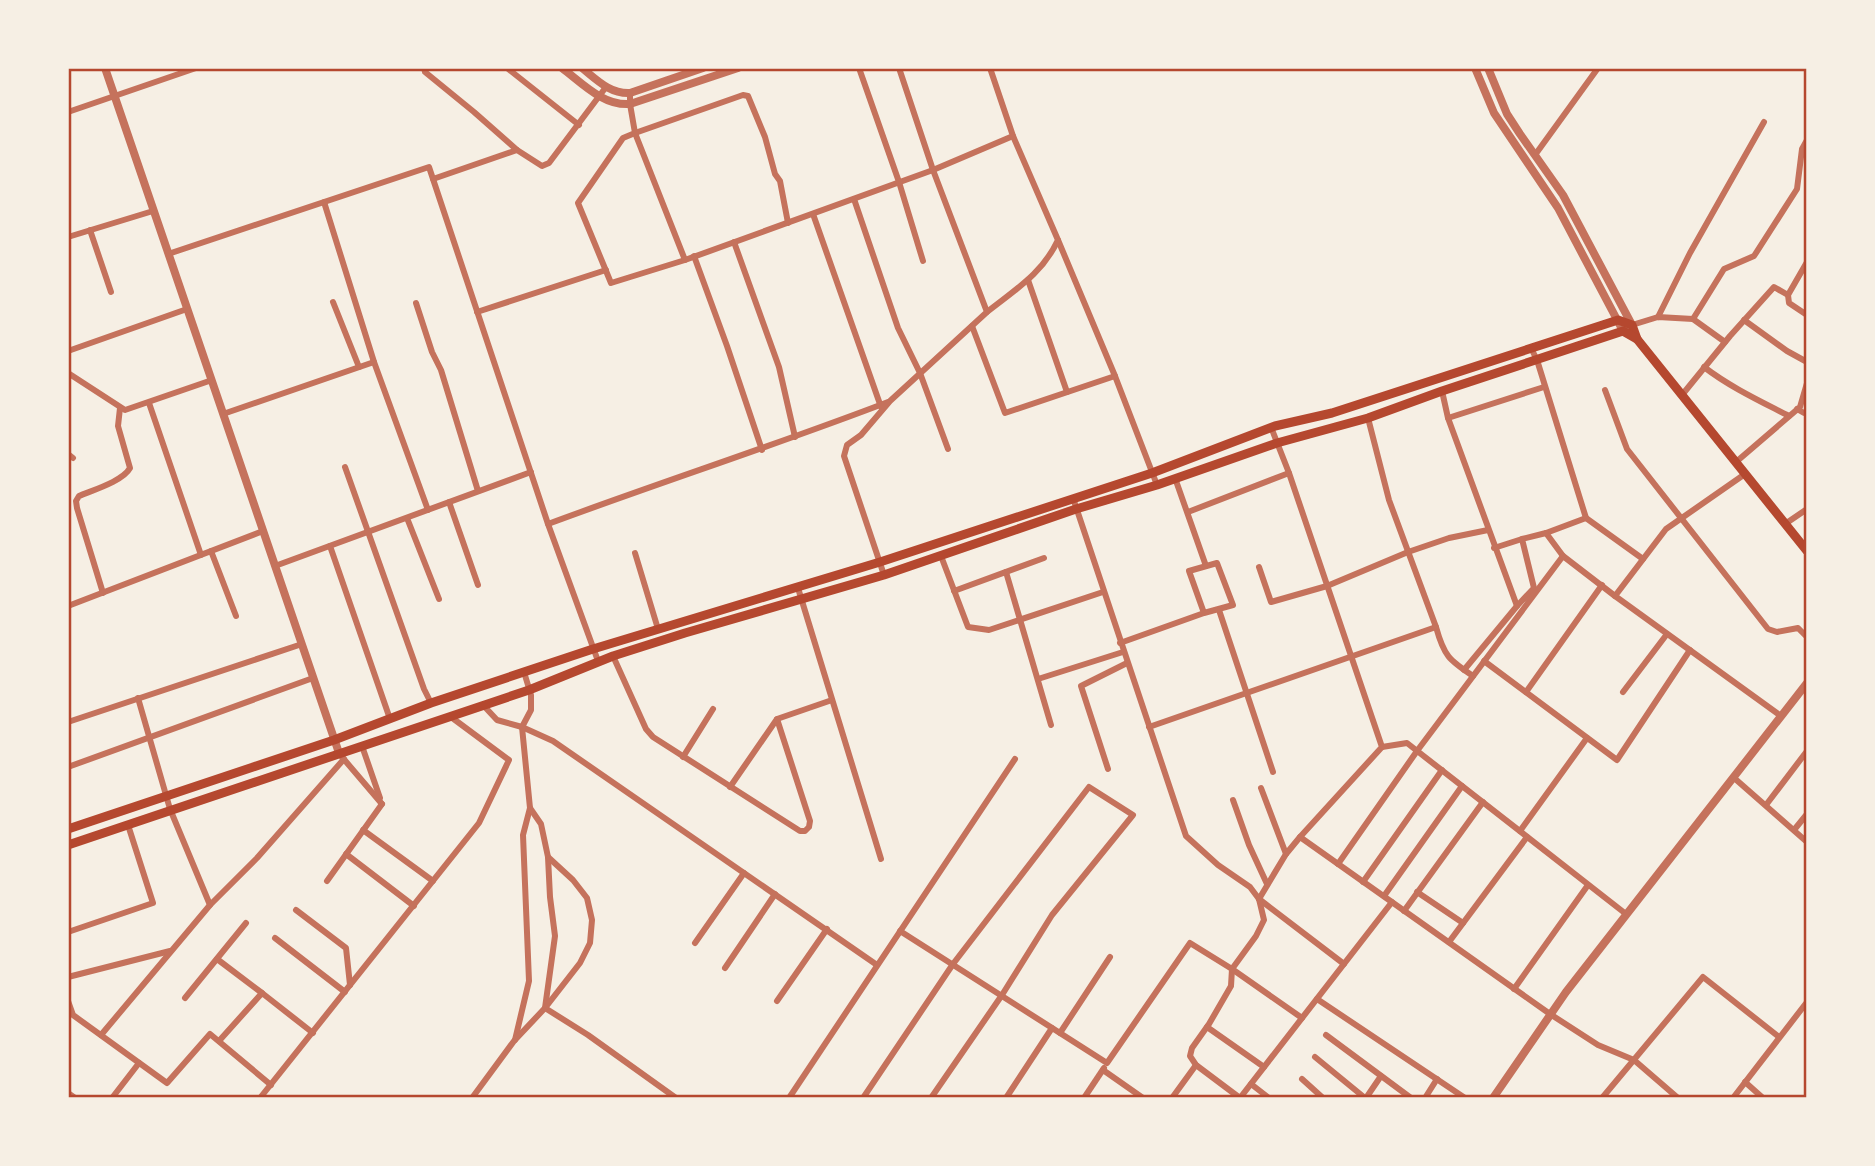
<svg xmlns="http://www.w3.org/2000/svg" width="1875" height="1166" viewBox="0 0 1875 1166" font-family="Signika,sans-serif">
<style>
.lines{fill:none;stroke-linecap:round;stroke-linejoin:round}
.minor{stroke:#c5725c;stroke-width:6}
.tertiary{stroke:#c5725c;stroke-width:8}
.secondary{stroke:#b5482f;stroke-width:9}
.neatline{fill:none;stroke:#b5482f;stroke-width:2.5}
</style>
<rect width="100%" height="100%" fill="#f6efe4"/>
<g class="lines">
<!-- minor -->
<g class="minor">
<path d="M424,68L425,72L474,112L517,150L542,166L549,163L606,87"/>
<path d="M507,68L579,125"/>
<path d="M859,68L899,182L923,261"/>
<path d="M630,93V104L635,133L623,138L578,203L611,283L685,260L933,170L1013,136L990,68"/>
<path d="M68,112L196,68"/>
<path d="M1535,155L1598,68"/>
<path d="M433,179L517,150"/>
<path d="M854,199L898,328L920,373L948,449"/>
<path d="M324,202L374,362"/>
<path d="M813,214L881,407"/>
<path d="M90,230L111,292"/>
<path d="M68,237L153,211"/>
<path d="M1058,240L1115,376L1157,485"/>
<path d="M734,242L779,367L795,437"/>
<path d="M168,254L429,167L548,524L598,661"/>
<path d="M694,256L727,346L762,450"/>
<path d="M685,260L635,133L743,95L748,96L765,137L775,174L780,181L788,223"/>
<path d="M1028,280L1067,392"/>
<path d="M1788,295L1789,303L1807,315"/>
<path d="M333,302L359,367"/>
<path d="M416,303L432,352L441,370L478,491"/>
<path d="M477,312L606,270"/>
<path d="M987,312C1016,289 1042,274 1058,240L1013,136"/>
<path d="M1658,317L1690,253L1764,122"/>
<path d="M1693,319L1725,342"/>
<path d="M1744,320L1787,351L1807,362"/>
<path d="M1632,325L1658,317L1693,319L1724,269L1754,256L1797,189L1802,149L1807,140"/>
<path d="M972,326L1005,413L1115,376"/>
<path d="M1531,348L1537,360L1586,518L1546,533L1563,556"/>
<path d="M68,351L187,309"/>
<path d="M1704,367C1730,387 1760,401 1789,416"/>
<path d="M68,373L125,410L212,380"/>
<path d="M1605,390L1627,449L1768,629L1777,632L1798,628L1807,637"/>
<path d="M1442,391L1448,418L1517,606"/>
<path d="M1682,395L1730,336L1774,287L1788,295L1807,262"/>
<path d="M149,403L201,555"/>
<path d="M1797,409L1804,413L1807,412"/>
<path d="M223,414L374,362L428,510"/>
<path d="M1448,418L1544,387"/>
<path d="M1271,427L1289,473L1382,747L1300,837L1550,1014L1598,1045L1634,1060L1678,1098"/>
<path d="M68,454L73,458"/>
<path d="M1736,462L1800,407L1807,383"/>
<path d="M345,467L424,689L431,703"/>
<path d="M1745,474L1666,529L1615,596L1781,716"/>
<path d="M1175,478L1206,566"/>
<path d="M1807,479V481"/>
<path d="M1073,498L1186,836L1218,865L1250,887L1259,899L1286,854L1300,837"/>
<path d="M449,502L478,585"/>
<path d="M1188,512L1289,473"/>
<path d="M407,518L439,599"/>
<path d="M1586,518L1643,559"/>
<path d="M548,524C661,482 776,445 888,402"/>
<path d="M1785,524L1807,509"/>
<path d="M330,546L390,719"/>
<path d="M1494,548L1522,539"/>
<path d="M211,551L236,616"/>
<path d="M635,553L658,629"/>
<path d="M941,556L968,627L989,630L1103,592"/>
<path d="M275,566L531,472"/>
<path d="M1259,567L1271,602L1327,586L1408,552L1449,538L1488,530"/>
<path d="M1006,572L1051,725"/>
<path d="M884,575L844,456L847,445L861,435L890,401L987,312L933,170L899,68"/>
<path d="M798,588L881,859"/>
<path d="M954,591L1044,558"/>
<path d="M103,593L77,508L76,501L79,496C93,490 123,481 130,468L118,426L120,408"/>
<path d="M68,606L263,531"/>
<path d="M1219,610L1273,772"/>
<path d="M1436,627C1444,656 1449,660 1473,676"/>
<path d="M1120,643L1204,613L1233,605L1217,563L1189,571L1204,613"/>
<path d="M613,656L646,729L653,737L800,831H805L809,827L810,821L777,719"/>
<path d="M1484,661L1617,760L1690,650"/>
<path d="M1464,670L1517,606L1534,588L1522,539L1546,533"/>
<path d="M1038,679L1123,652"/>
<path d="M1526,692L1602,585"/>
<path d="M1623,692L1667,634"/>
<path d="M138,698L170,809L210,905L257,858L344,759"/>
<path d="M483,705L497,720L522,727L553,741L877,965"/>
<path d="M68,722L302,644"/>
<path d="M1149,727L1436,627L1389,500L1368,418"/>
<path d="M362,746L380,798"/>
<path d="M1382,747L1407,743L1626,914"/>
<path d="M342,757L382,804"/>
<path d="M683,757L713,709"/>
<path d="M68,767L313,678"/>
<path d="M1108,769L1081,686L1127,663"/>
<path d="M1733,777L1807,842"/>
<path d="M730,787L777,719L832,700"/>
<path d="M1261,788L1286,854"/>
<path d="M1233,800L1249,845L1267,884"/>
<path d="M1766,805L1807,751"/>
<path d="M363,830L433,881"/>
<path d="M1794,830L1807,814"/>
<path d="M1520,831L1587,738"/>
<path d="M346,854L414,906"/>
<path d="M548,857L550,897L555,936L545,1008L588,1035L676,1098"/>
<path d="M1338,864L1417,751L1563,556L1615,596"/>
<path d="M327,881L382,804"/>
<path d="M1363,882L1442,770"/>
<path d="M1417,892L1463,923"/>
<path d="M1384,896L1462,786"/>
<path d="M1259,899L1344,964"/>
<path d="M296,910L346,948L350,985"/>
<path d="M1404,911L1483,802"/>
<path d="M900,931L1107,1063L1190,943L1232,969L1256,936L1264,920L1259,899"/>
<path d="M68,932L153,903L128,825"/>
<path d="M275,938L345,992"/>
<path d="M1449,942L1527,837"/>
<path d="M695,943L744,873"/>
<path d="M217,959L262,993"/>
<path d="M725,968L775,894"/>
<path d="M1232,969L1231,986L1209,1024L1192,1048L1190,1056L1196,1065L1240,1098L1392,902"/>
<path d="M1232,969L1302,1018"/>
<path d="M68,977L170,951"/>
<path d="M1514,989L1588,885"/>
<path d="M185,998L246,923"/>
<path d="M1317,999L1465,1098"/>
<path d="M68,1001L73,1015L167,1083L210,1034L271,1085"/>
<path d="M777,1001L827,929"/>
<path d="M1207,1027L1264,1067"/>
<path d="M1060,1033L1110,957"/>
<path d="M101,1035L210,905"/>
<path d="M1326,1035L1411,1098"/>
<path d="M515,1040L529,981L523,835L530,808"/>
<path d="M219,1041L262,993L313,1033"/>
<path d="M1315,1057L1365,1098"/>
<path d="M1103,1070L1143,1098"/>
<path d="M1302,1079L1323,1098"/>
<path d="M1745,1082L1763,1098"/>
<path d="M1251,1084L1269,1098"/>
<path d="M68,1093L75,1098"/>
<path d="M112,1098L139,1063"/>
<path d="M260,1098L479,823L509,760L451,717"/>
<path d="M472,1098L514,1041L545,1008L580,963L590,943L592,920L587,898L573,880L548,857L541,824L530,808L522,727L531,710V695L524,672"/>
<path d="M789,1098L1015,759"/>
<path d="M863,1098L953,964L1089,787L1133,815L1052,915L1002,995L931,1098"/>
<path d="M1006,1098L1052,1028"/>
<path d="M1084,1098L1104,1068"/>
<path d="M1172,1098L1196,1065"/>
<path d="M1366,1098L1381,1076"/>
<path d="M1425,1098L1437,1079"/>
<path d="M1602,1098L1703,977L1779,1037"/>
<path d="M1733,1098L1807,1002"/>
</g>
<!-- tertiary -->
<g class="tertiary">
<path d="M105,68L339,753"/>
<path d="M562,68C582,83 603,106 630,104L738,68"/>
<path d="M582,68C597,80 610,94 630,93L703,68"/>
<path d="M1475,68L1494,113L1558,208L1623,331L1632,325L1563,195L1520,134L1507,114L1488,68"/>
<path d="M1493,1098L1566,992L1807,683"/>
</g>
<!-- secondary -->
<g class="secondary">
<path d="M68,829L334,740L431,703L593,649L880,562L1152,473L1275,426L1332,413L1618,320L1632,325L1637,339"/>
<path d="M68,845L529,690L613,656L685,633L884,575L1076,509L1157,485L1277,443L1368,418L1442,391L1623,331L1637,339L1807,551"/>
</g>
</g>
<!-- border -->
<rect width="1875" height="1166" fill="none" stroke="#f6efe4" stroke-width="140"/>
<rect x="70" y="70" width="1735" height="1026" class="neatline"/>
</svg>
